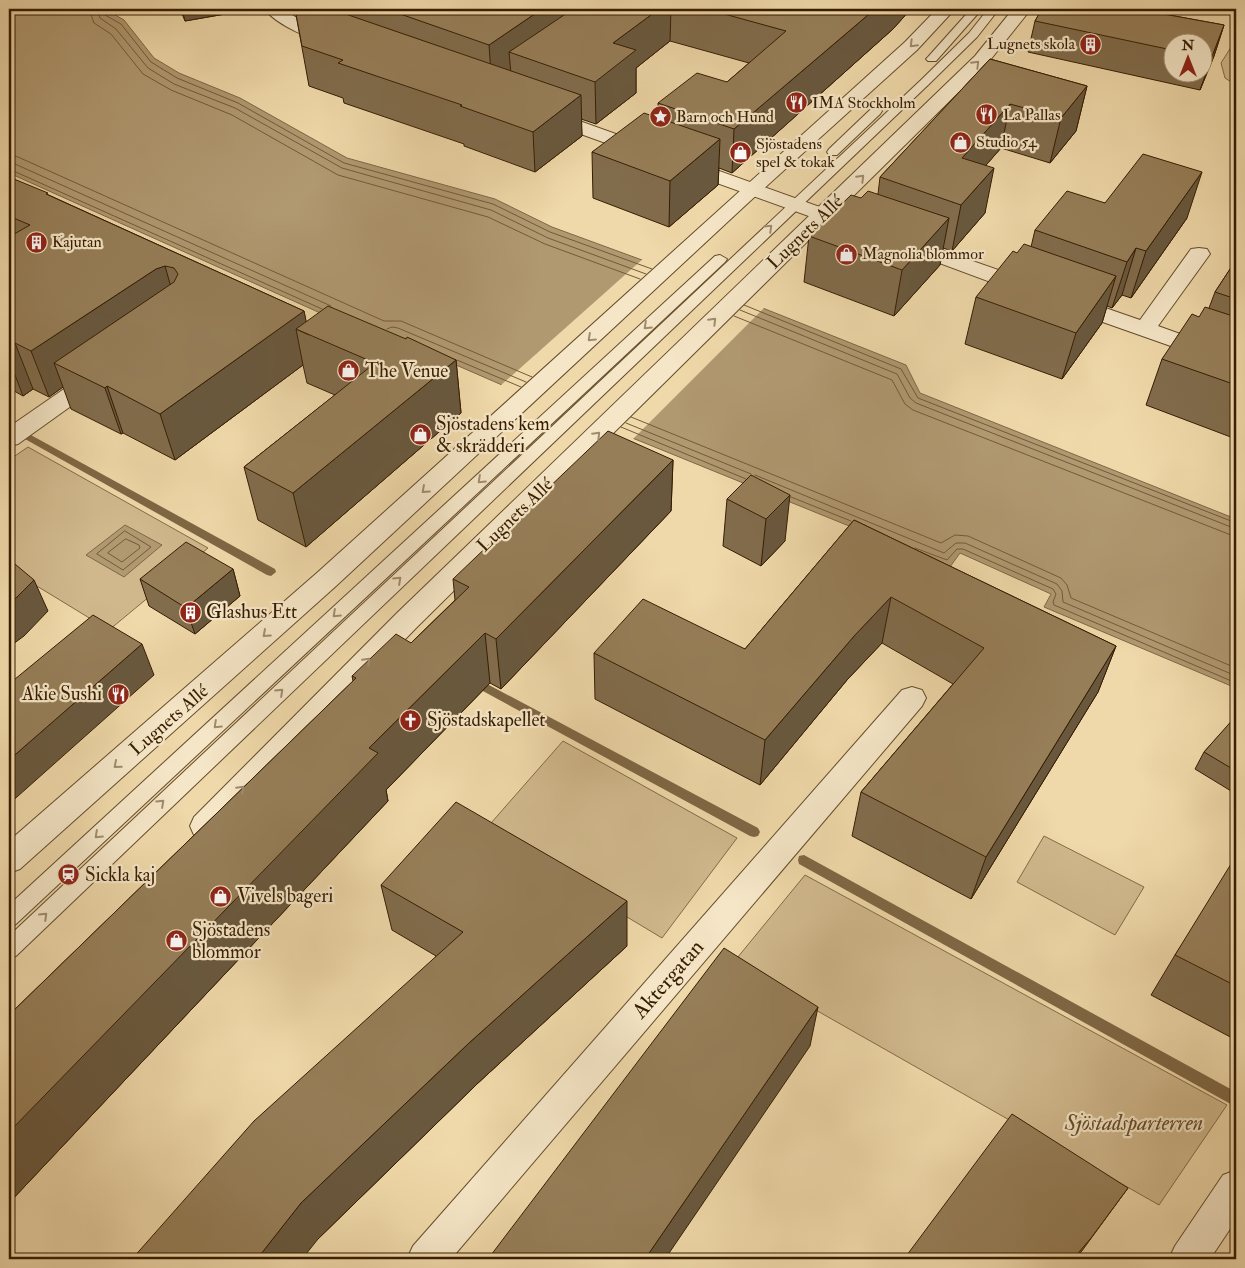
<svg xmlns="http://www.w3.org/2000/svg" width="1245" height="1268" viewBox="0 0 1245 1268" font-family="'IM FELL Double Pica',serif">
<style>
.green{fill:#d0b88c;stroke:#836a46}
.water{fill:#b09870;stroke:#7f6744}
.pier{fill:#efd8a9}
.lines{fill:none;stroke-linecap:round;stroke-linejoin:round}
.shore{stroke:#735a38;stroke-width:1}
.stream{fill:#7f6744;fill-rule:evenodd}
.service-casing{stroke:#644c2b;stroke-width:2}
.minor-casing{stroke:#644c2b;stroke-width:2}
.tertiary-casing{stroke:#644c2b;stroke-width:2}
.service{fill:#f5e6c7;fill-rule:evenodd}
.minor{fill:#f5e6c7;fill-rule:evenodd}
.tertiary{fill:#f5e6c7;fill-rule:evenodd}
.wall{fill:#816c4c;stroke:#361d01;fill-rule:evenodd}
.shaded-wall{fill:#69583e;stroke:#361d01}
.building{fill:#967e58;stroke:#361d01}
.oneway{stroke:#9f8c6e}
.labels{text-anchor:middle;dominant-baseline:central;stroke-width:4.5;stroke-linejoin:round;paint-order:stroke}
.far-poi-label{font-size:16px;fill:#361d01;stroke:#f5e6c7;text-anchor:start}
.street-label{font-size:19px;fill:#361d01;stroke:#f5e6c7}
.poi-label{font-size:19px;fill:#361d01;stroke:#f5e6c7;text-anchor:start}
.near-street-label{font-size:22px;fill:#361d01;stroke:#f5e6c7}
.near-park-label{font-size:22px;font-style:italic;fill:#644c2b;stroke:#f5e6c7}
</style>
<rect width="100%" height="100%" fill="#efd8a9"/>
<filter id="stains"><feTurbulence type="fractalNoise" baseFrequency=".004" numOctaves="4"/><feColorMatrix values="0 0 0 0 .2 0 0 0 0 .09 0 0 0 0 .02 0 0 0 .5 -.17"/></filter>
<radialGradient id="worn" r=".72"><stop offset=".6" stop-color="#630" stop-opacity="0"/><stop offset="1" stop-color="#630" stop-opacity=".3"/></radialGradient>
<!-- green -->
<g class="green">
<path d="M1233,44H1236V85L1225,78L1221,63Z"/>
<path d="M28,447L208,548L109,630L9,569V460Z"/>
<path d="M563,741L737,838L662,938L484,831Z"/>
<path d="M1044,836L1144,887L1115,935L1017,882Z"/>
<path d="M805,875L1227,1105L1159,1205L733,963Z"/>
</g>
<!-- water -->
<g class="water">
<path d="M9,9H105L124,20L154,58L179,73L240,98L347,158L495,199L552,227L642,260L906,365L920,393L1236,519V688L1044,607L1051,594L960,553L950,567L502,385L394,338L387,343L9,173Z"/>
<path d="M125,525L162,545L124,577L86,555Z"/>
</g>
<!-- pier -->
<path class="pier" d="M644,258L766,306L632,440L500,386Z"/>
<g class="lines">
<!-- shore -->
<g class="shore">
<path d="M89,9L94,23L111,34L143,74L171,90L232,115L338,175L488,217L545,244L640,279"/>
<path d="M97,9L100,18L116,29L148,68L174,84L235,108L342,168L491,210L548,238L646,274"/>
<path d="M103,9L105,15L121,24L151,62L177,78L238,103L344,163L493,204L550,232L652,269"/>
<path d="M9,155L18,157L384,321H401L532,377"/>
<path d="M9,163L15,164L331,306"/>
<path d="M9,169L322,309"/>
<path d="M744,305L901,369L918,398L1236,523"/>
<path d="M740,310L897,374L910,398L916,403L1236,529"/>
<path d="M734,316L892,380L905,404L913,410L1236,537"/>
<path d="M387,329L392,327L398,328L526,382"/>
<path d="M457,360L521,387"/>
<path d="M631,417L941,543L955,535L968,536L1061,578L1067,585L1071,598L1236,668"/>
<path d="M626,423L751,474"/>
<path d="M621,427L746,479"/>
<path d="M755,475L944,553L956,543H965L1057,584L1062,591L1063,602L1236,676"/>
<path d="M791,497L851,521"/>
<path d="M125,531L151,547L123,570L97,554Z"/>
<path d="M126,539L139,545L140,548L122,562L108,553Z"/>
<path d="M915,548L947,560L957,549H963L1053,589L1056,594L1053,602L1054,605L1236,683"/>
</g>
<!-- stream -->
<g class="stream">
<path d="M29,434L275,569L276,572L271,576L267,575L25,439L24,437L25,435Z"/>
<path d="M474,677L758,828L760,832L758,836L754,837L750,836L470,684L468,681L470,678Z"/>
<path d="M804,855L1236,1092V1107L799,864L798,860L799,856Z"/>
</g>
<defs>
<g id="service">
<path d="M971,9H982L936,61H928L926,59L928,57Z"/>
<path d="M988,9H999L977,37L928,85L16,956L9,958V936L920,81L969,33Z"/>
<path d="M876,107L880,108L882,111L880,114L837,155H829L827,152L829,149L872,108Z"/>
<path d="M720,255L727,259L725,262L16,924L9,927V905L715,256Z"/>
</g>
<g id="minor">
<path d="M265,9H283L300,20L340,35L343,39L340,43C323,47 274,24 265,9Z"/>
<path d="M546,109L856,220L859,224L856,228L849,230L842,228L539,119L537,115L539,111Z"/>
<path d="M906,238L1036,283L1039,288L1036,293L1028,295L1020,293L899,248L895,244L899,240Z"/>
<path d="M1199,248L1207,249L1210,254L1158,326L1236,354V369L1063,308L1060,303L1063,298L1071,296L1140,320L1191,249Z"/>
<path d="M98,369L106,371L110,376L106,381L18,444L9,446V427L90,371Z"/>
<path d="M912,687L922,690L926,698L922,706L451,1259H407L413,1246L902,690Z"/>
<path d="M1236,1170V1220L1210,1259H1169L1175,1246L1223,1175Z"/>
</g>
<g id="tertiary">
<path d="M937,9H955L917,50L749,202L336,586L20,869L9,873V841L318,572L905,42Z"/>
<path d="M1013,9H1031L987,64L416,628L216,835L205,839L194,835L190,826L194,817L396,614L975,56Z"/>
</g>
</defs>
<!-- service casing -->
<use href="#service" class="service-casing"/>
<!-- minor casing -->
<use href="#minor" class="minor-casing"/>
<!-- tertiary casing -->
<use href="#tertiary" class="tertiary-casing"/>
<!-- service -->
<use href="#service" class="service"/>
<!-- minor -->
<use href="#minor" class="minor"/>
<!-- tertiary -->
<use href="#tertiary" class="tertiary"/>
</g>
<!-- wall -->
<g class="wall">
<path d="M180,9H247L248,10L185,21Z"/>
<path d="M295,9H911L893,29L732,173L719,168L718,185L669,227L593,198L592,152L658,118V103L727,82L749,63L670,41L636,68V93L596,124L581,119L582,136L535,172L464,146V144L344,103L343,98L309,86Z"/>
<path d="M1042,9H1143L1142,10L1224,25L1214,56L1200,90L1028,52L1035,21ZM1172,42H1202V72H1172Z"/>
<path d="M990,59L1087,86L1076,131L1050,163L1001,148L986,165L985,213L952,251L943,248L940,265L894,316L804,282L809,236L861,198L878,194L880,177Z"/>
<path d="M9,177L304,311L306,322L456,360L461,413L306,547L258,520L244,467L335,395L307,383L303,365L175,460L123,433L121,434L71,409L63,387L49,397L33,389L23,396L9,388Z"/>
<path d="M1105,203L1187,218L1131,298L1122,295L1112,308L1107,306L1102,323L1062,379L965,344L976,297L1031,247L1035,230Z"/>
<path d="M1236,260V439L1146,405L1162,359L1209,308L1215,292Z"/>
<path d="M673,460L671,511L501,689L490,683L386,790L388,801L9,1203V1015L353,681L352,676L411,643L455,600L453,579Z"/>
<path d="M751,475L785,541L761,566L723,546L727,499Z"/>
<path d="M854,520L1116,646L1098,692L971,899L852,836L861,792L953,684L882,643L847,680L760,785L595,699L594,653L745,649Z"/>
<path d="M233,569L240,596L195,634L149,606L140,579Z"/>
<path d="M1236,717V794L1195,769L1204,752Z"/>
<path d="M1236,861V1040L1151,995L1175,955Z"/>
<path d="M381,885L627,946L477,1084L318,1239L436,956L392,930Z"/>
</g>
<!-- shaded-wall -->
<g class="shaded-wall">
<path d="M182,9H247L248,10L185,21Z"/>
<path d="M542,9H598L509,52L511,74L492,87L489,45Z"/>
<path d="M659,9H671L670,41L636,68V93L596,124L595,82L613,43Z"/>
<path d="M875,9H911L893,29L732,173L734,129Z"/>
<path d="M1224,25L1214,56L1200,90L1211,59Z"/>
<path d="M1087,86L1076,131L1050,163L1061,118Z"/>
<path d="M581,95L582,136L535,172L533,132Z"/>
<path d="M1010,104L1001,148L953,203L962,158Z"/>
<path d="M720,139L718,185L669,227L670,181Z"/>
<path d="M994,168L985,213L952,251L961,205Z"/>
<path d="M1202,172L1187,218L1131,298L1146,251Z"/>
<path d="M949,218L940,265L894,316L902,270Z"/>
<path d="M1136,248L1122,295L1112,308L1127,262Z"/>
<path d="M165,266L178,312L54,363L63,387L49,397L31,351L156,269Z"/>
<path d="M1116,276L1102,323L1062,379L1076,333Z"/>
<path d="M304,311L309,335L296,329L303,365L175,460L160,414Z"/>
<path d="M15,343L33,389L23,396L9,359V347Z"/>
<path d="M456,360L461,413L306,547L293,493Z"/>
<path d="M107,386L123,433L121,434L105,388Z"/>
<path d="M673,460L671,511L501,689L496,639Z"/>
<path d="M790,495L785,541L761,566L766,519Z"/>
<path d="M233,569L240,596L195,634L186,608Z"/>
<path d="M34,580L48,611L24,636L9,647V605Z"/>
<path d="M891,597L882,643L847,680L760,785L765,740L855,635Z"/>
<path d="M485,633L490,683L386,790L388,801L9,1203V1132L369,748Z"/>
<path d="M142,644L154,675L9,804V760Z"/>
<path d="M1116,646L1098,692L971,899L986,857Z"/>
<path d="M627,901V946L477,1084L318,1239L302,1259H257L301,1203L469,1043Z"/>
<path d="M818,1007L810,1046L665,1259H645Z"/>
<path d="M1128,1188L1076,1259H1073Z"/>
</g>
<!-- building -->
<g class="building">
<path d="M295,9H331L581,95L533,132L460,106L462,105L338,63L343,60L302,46Z"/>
<path d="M386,9H542L489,45Z"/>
<path d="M573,9H659L613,43L636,50L595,82L509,52Z"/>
<path d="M706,9H875L734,129L658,103L697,73L727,82L786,31Z"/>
<path d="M1042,9H1136L1224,25L1211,59L1202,57V42H1172V50L1035,21Z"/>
<path d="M990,59L1087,86L1061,118L1010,104L962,158L994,168L961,205L880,177Z"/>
<path d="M644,113L720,139L670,181L592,152Z"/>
<path d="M1143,154L1202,172L1146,251L1136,248L1127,262L1035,230L1067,191L1105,203Z"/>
<path d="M9,177L48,193L46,194L304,311L160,414L107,386L105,388L54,363L174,282L178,274L174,268L165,266L156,269L31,351L15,343L9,347V237L30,225L9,216Z"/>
<path d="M868,191L949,218L902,270L809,236L851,195L861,198Z"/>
<path d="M1024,244L1116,276L1076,333L976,297L1013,251L1017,253Z"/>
<path d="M1236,260V299L1215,292Z"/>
<path d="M328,306L406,339L407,337L456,360L293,493L244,467L375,363L296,329Z"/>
<path d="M1205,307L1236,317V385L1162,359L1192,314L1199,317Z"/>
<path d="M608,431L673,460L496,639L485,633L369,748L378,753L9,1132V1015L356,678L352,676L396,634L411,643L469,587L453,579Z"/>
<path d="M751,475L790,495L766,519L727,499Z"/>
<path d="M854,520L1116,646L986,857L861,792L984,648L891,597L855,635L765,740L594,653L643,599L745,649Z"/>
<path d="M186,542L233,569L186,608L140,579Z"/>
<path d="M9,559L34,580L9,605Z"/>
<path d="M93,615L142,644L9,760V684Z"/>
<path d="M1235,717H1236V771L1204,752Z"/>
<path d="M456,802L627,901L469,1043L301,1203L257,1259H132L254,1121L463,932L381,885Z"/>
<path d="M1236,861V986L1175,955L1231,864Z"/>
<path d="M724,948L818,1007L645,1259H488Z"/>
<path d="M1012,1114L1128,1188L1091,1238L1073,1259H904Z"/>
</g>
<!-- one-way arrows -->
<defs><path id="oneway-chevron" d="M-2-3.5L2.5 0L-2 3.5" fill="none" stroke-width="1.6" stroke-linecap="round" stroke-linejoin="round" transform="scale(1.25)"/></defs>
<g class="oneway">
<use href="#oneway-chevron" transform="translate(913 44) rotate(135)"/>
<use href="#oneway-chevron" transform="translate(976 64) rotate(-45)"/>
<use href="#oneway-chevron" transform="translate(861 178) rotate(-45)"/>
<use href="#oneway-chevron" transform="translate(769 228) rotate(-44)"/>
<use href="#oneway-chevron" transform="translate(713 321) rotate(-45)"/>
<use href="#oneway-chevron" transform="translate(647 326) rotate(137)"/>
<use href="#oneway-chevron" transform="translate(591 338) rotate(137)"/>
<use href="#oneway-chevron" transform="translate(597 435) rotate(-45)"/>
<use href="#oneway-chevron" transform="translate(481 480) rotate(137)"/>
<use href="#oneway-chevron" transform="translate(425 490) rotate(138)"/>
<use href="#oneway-chevron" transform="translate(398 580) rotate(-43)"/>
<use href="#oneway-chevron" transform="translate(336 614) rotate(137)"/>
<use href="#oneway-chevron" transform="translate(266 634) rotate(138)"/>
<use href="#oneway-chevron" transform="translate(367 661) rotate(-46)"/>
<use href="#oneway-chevron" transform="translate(280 692) rotate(-43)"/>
<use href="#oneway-chevron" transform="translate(217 725) rotate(137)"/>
<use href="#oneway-chevron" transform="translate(117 765) rotate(139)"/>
<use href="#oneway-chevron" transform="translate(241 789) rotate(-45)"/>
<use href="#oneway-chevron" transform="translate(161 803) rotate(-43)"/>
<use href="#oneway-chevron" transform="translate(98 835) rotate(137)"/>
<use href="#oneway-chevron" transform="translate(44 916) rotate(-44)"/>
</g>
<!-- icons -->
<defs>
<symbol id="building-disc" viewBox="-11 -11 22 22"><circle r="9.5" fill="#8f2418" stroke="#f5e6c7"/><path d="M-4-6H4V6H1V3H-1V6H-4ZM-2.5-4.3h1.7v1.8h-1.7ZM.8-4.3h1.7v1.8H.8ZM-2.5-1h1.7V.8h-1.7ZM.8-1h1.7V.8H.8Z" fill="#fff"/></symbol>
<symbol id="restaurant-disc" viewBox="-11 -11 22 22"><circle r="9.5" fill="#8f2418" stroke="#f5e6c7"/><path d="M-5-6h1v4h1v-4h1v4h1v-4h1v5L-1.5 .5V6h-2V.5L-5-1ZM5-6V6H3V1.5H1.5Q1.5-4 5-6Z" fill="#fff"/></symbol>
<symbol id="sight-disc" viewBox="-11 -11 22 22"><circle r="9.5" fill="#8f2418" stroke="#f5e6c7"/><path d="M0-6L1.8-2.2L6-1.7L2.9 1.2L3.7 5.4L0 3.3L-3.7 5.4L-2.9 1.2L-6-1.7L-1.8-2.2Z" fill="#fff"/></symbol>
<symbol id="shop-disc" viewBox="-11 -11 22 22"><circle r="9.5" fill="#8f2418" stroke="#f5e6c7"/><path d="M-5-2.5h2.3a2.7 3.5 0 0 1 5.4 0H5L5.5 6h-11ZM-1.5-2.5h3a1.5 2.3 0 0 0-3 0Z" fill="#fff"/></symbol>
<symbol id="church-disc" viewBox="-11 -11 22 22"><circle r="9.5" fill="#8f2418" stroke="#f5e6c7"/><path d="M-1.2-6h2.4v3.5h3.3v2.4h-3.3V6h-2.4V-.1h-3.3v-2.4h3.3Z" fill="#fff"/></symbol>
<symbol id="station-disc" viewBox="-11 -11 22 22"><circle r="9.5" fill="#8f2418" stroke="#f5e6c7"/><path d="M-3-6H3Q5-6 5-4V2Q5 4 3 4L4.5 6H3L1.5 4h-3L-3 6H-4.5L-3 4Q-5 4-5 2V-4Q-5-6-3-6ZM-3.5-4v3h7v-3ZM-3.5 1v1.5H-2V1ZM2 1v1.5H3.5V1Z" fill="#fff"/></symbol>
</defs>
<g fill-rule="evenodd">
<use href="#building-disc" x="1078" y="32" width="25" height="25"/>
<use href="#restaurant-disc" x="784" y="90" width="25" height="25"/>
<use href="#restaurant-disc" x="974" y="102" width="25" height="25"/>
<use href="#sight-disc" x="648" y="104" width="25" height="25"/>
<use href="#shop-disc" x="948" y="130" width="25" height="25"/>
<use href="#shop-disc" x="728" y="140" width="25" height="25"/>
<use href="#building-disc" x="24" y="230" width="25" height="25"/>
<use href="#shop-disc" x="834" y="242" width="25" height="25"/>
<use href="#shop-disc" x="336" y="358" width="25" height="25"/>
<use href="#shop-disc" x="408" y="422" width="25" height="25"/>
<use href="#building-disc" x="178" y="600" width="25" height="25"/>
<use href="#restaurant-disc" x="106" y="682" width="25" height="25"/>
<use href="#church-disc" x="398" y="708" width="25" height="25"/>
<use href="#station-disc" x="56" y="862" width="25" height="25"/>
<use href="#shop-disc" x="208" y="884" width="25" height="25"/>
<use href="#shop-disc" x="164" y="928" width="25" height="25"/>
</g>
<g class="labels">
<!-- far-poi labels -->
<g class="far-poi-label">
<text x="1075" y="44" text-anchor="end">Lugnets skola</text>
<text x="812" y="103">IMA Stockholm</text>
<text x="1003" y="115">La Pallas</text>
<text x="676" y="117">Barn och Hund</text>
<text x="976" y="142">Studio 54</text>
<text x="756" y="144">Sjöstadens<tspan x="756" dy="18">spel &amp; tokak</tspan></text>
<text x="52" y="242">Kajutan</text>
<text x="862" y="254">Magnolia blommor</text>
</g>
<!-- street labels -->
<g class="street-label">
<text transform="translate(805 232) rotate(-44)">Lugnets Allé</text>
<text transform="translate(515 515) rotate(-44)">Lugnets Allé</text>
<text transform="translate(169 720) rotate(-41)">Lugnets Allé</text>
</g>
<!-- poi labels -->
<g class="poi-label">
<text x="365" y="371">The Venue</text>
<text x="436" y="424">Sjöstadens kem<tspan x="436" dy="22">&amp; skrädderi</tspan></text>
<text x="206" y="612">Glashus Ett</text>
<text x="102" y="694" text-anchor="end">Akie Sushi</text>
<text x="427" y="720">Sjöstadskapellet</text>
<text x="85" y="875">Sickla kaj</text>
<text x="237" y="896">Vivels bageri</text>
<text x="192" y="930">Sjöstadens<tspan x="192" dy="22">blommor</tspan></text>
</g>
<!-- near-street labels -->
<g class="near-street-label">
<text transform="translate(668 979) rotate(-49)">Aktergatan</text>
</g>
<!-- near-park labels -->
<g class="near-park-label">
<text x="1134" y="1123">Sjöstadsparterren</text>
</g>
</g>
<!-- margin -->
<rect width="1245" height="1268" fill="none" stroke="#efd8a9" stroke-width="30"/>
<rect x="10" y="10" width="1225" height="1248" fill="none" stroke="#361d01" stroke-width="2.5"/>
<rect x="15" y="15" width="1215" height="1238" fill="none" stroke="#361d01"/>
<!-- north arrow -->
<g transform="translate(1188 58)"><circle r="24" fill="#f5e6c7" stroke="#a99678"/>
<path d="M0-4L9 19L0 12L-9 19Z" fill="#8f2418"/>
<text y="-8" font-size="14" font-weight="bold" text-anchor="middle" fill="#361d01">N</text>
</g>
<rect width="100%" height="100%" filter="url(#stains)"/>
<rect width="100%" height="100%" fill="url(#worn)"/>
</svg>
